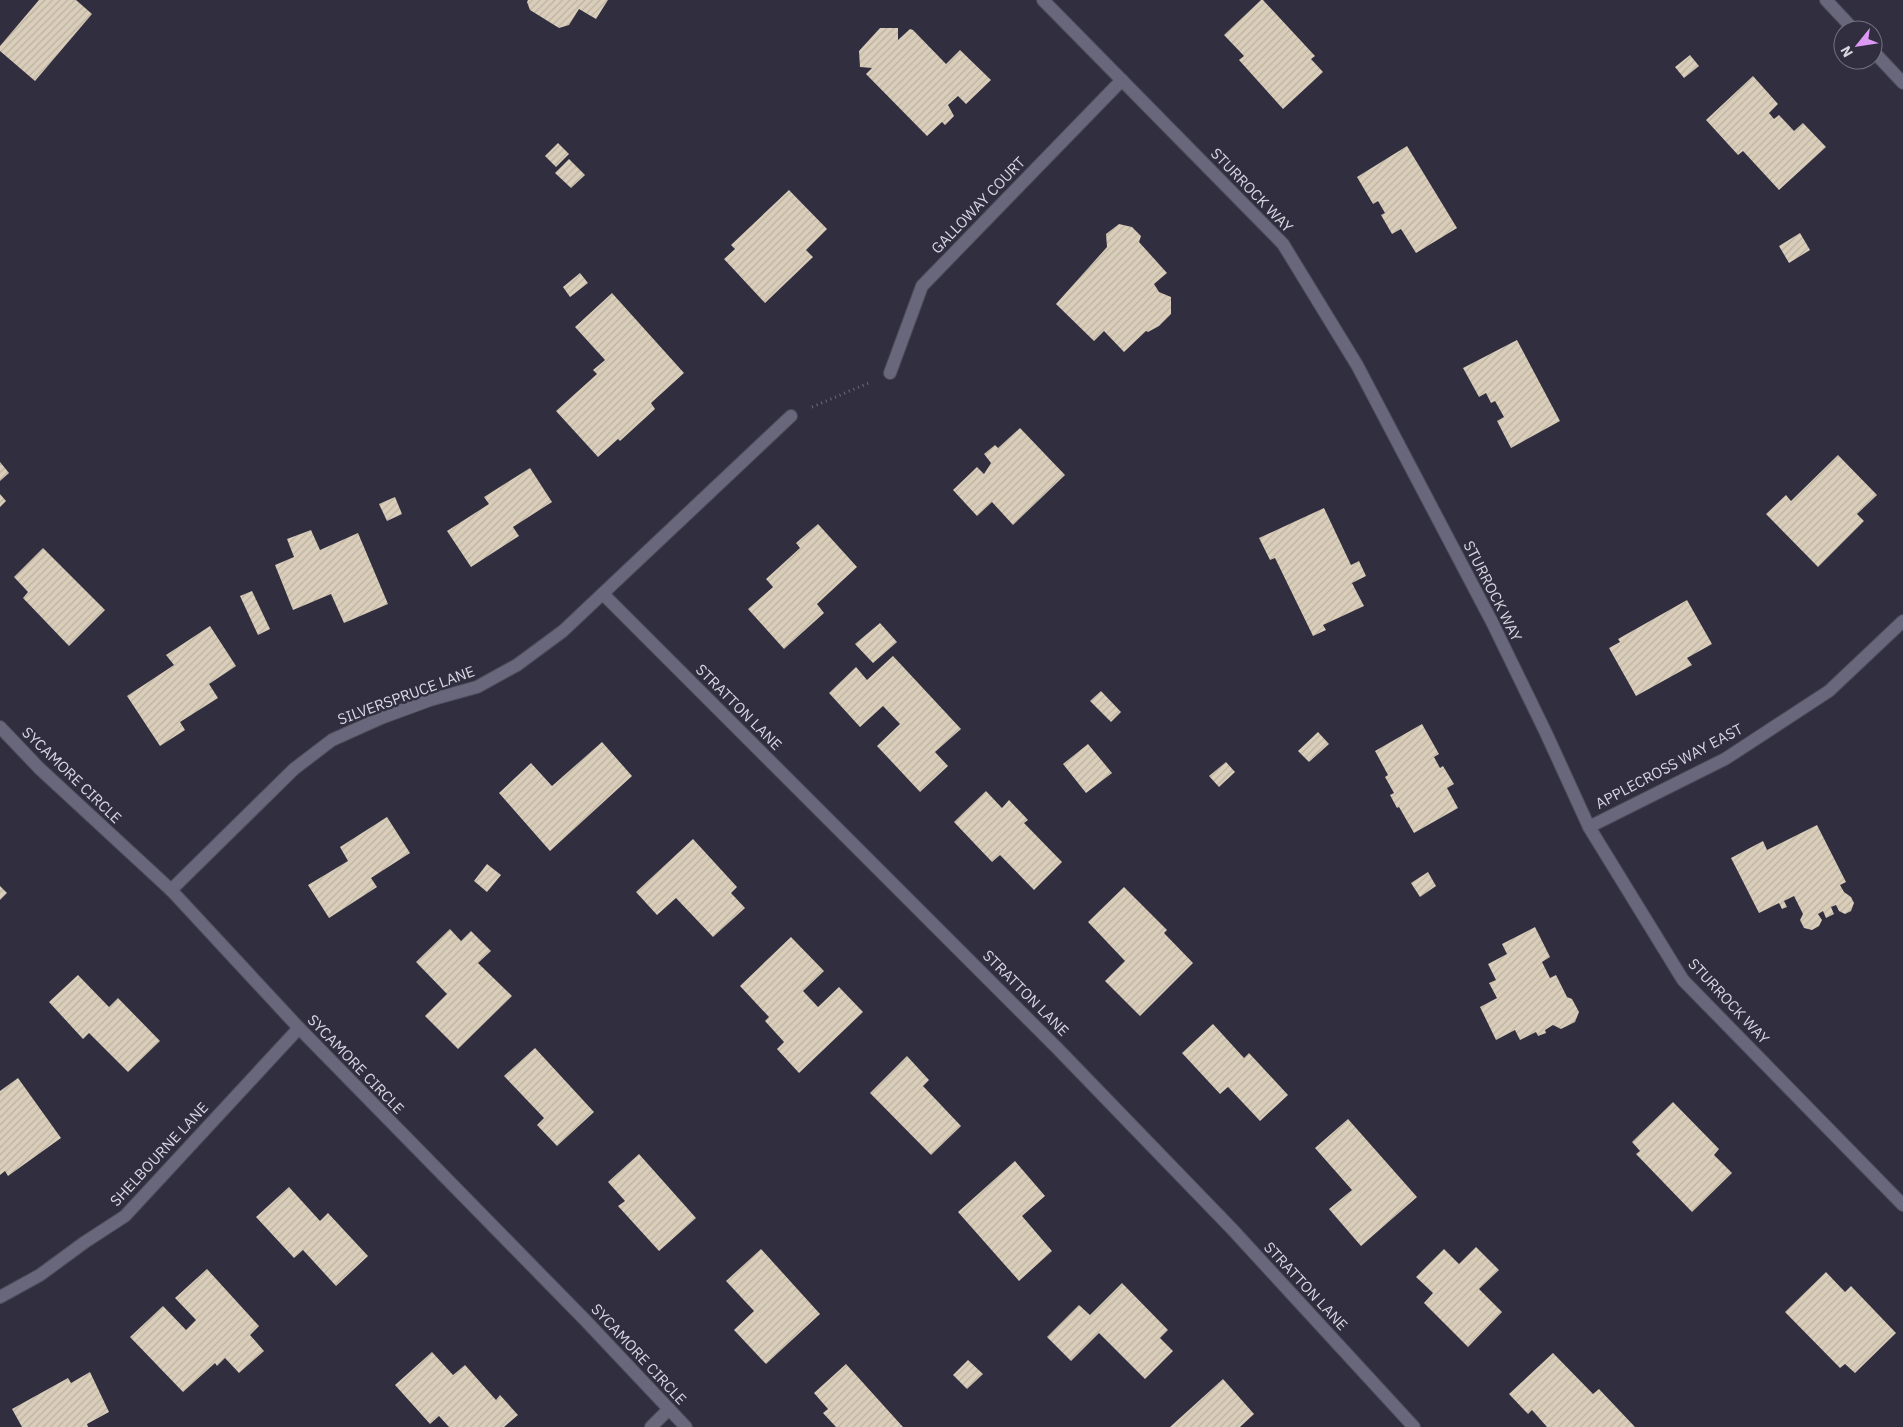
<svg xmlns="http://www.w3.org/2000/svg" width="1903" height="1427" viewBox="0 0 1903 1427" font-family="'IBM Plex Sans',sans-serif">
<style>
.building{fill:url(#building-hatch)}
.lines{fill:none;stroke-linecap:round;stroke-linejoin:round}
.minor-casing{stroke:#4d4c5a;stroke-width:14}
.path{stroke:#6d6c7a;stroke-width:3;stroke-dasharray:1 4;stroke-linecap:butt}
.minor{stroke:#69677b;stroke-width:12}
.labels{text-anchor:middle;dominant-baseline:central;stroke-width:5;stroke-linejoin:round;paint-order:stroke}
.street-label{font-size:15px;fill:#d7d6e1;stroke:#302e3f}
</style>
<defs>
<pattern id="building-hatch" width="6" height="6" patternUnits="userSpaceOnUse" patternTransform="scale(1.25)"><rect width="6" height="6" fill="#daceba"/><path d="M-1 1l2-2M0 6l6-6M5 7l2-2" fill="none" stroke="#bbb2a2"/></pattern>
</defs>
<rect width="100%" height="100%" fill="#302e3f"/>
<!-- building -->
<g class="building">
<path d="M39,0H76L92,14L35,81L0,51V46Z"/>
<path d="M528,0H608L596,19L579,9L569,25L559,28L530,10L527,2Z"/>
<path d="M1261,0H1263L1315,56L1311,59L1323,72L1283,109L1239,60L1244,56L1224,35Z"/>
<path d="M880,28H898V40L910,29L913,30L946,64L960,50L991,80L966,104L958,96L948,105L954,116L945,125L942,122L927,136L866,74L872,68L860,67L859,51Z"/>
<path d="M1690,55L1699,66L1684,78L1675,67Z"/>
<path d="M1753,76L1778,104L1769,113L1774,119L1779,115L1794,131L1803,123L1826,147L1779,190L1743,151L1738,155L1706,120Z"/>
<path d="M558,143L569,154L556,167L545,156Z"/>
<path d="M1407,146L1457,228L1416,253L1401,229L1392,234L1381,215L1385,213L1378,201L1373,204L1357,177Z"/>
<path d="M569,159L585,175L571,188L555,173Z"/>
<path d="M789,190L827,229L806,250L813,257L765,303L724,259L735,249L731,245Z"/>
<path d="M1119,224L1132,227L1141,236L1139,242L1167,273L1154,284L1159,292L1171,297V314L1159,326L1148,332L1146,331L1124,352L1104,331L1094,341L1056,304L1107,247L1106,234Z"/>
<path d="M1800,233L1810,250L1789,263L1779,246Z"/>
<path d="M580,273L588,283L570,297L563,287Z"/>
<path d="M612,293L684,373L651,403L655,409L620,441L618,439L598,457L556,411L597,374L593,370L605,360L575,327Z"/>
<path d="M1517,340L1560,421L1511,448L1497,421L1504,417L1495,401L1491,403L1486,393L1479,397L1463,368Z"/>
<path d="M1020,428L1065,475L1013,525L992,502L977,516L953,490L977,467L984,474L991,463L984,454L995,445L998,448Z"/>
<path d="M1838,455L1877,495L1857,514L1864,521L1818,567L1766,514L1786,495L1791,501Z"/>
<path d="M0,462L9,473L0,481Z"/>
<path d="M530,468L552,502L513,527L519,536L471,567L447,531L489,504L484,497Z"/>
<path d="M0,494L6,501L0,507Z"/>
<path d="M395,497L402,514L387,521L379,504Z"/>
<path d="M1324,508L1351,565L1359,561L1366,576L1352,583L1364,606L1323,625L1326,630L1313,636L1275,558L1270,560L1259,538Z"/>
<path d="M818,524L857,567L817,604L824,613L784,649L748,609L773,587L766,579L800,548L796,543Z"/>
<path d="M311,530L320,550L358,533L388,604L344,623L331,594L293,610L275,565L294,557L287,539Z"/>
<path d="M43,548L105,610L69,646L23,598L28,592L14,577Z"/>
<path d="M252,591L270,629L258,635L240,596Z"/>
<path d="M1687,600L1712,644L1687,658L1692,665L1636,696L1609,648L1620,642L1618,639Z"/>
<path d="M880,623L897,642L873,663L855,644Z"/>
<path d="M210,626L236,666L209,684L218,698L180,722L185,730L160,746L127,696L174,665L166,655Z"/>
<path d="M893,656L961,729L935,752L948,766L920,792L877,746L900,724L883,706L860,727L829,693L856,667L867,680Z"/>
<path d="M1101,691L1121,712L1111,722L1090,701Z"/>
<path d="M1422,724L1439,754L1434,757L1440,768L1443,766L1454,784L1447,788L1458,808L1414,833L1399,807L1397,808L1390,795L1394,793L1385,777L1388,775L1375,751Z"/>
<path d="M1318,732L1329,744L1309,762L1298,751Z"/>
<path d="M602,742L632,776L550,851L499,793L531,763L552,786Z"/>
<path d="M1088,744L1112,773L1086,793L1063,764Z"/>
<path d="M1226,762L1235,772L1219,787L1209,776Z"/>
<path d="M986,791L1002,808L1009,800L1028,820L1024,823L1062,862L1034,890L1000,855L992,862L954,822Z"/>
<path d="M387,817L410,853L371,878L377,887L329,918L308,885L348,861L340,847Z"/>
<path d="M1817,825L1846,882L1840,885L1844,892L1851,897L1854,903L1851,911L1845,914L1839,911L1836,905L1831,907L1834,914L1826,918L1823,911L1818,914L1822,920L1819,926L1812,930L1804,928L1800,920L1803,914L1794,896L1784,901L1787,907L1782,909L1779,903L1759,913L1731,858L1763,841L1767,850Z"/>
<path d="M693,839L737,887L731,893L745,908L713,937L676,898L657,915L636,892Z"/>
<path d="M487,864L501,875L487,892L474,881Z"/>
<path d="M1428,872L1436,886L1420,897L1411,883Z"/>
<path d="M0,886L7,893L0,900Z"/>
<path d="M1124,887L1167,930L1164,933L1193,963L1140,1016L1105,981L1125,961L1088,922Z"/>
<path d="M1535,927L1550,957L1542,962L1550,978L1556,975L1567,997L1572,999L1579,1012L1575,1022L1561,1029L1553,1025L1545,1030L1546,1033L1538,1036L1536,1032L1520,1040L1515,1030L1496,1040L1480,1007L1497,998L1489,983L1496,980L1488,964L1507,954L1502,944Z"/>
<path d="M450,929L461,941L471,931L491,951L478,963L512,996L458,1049L425,1016L447,994L416,962Z"/>
<path d="M791,937L824,971L803,991L818,1007L839,987L863,1012L799,1073L777,1049L784,1042L765,1021L769,1017L740,986Z"/>
<path d="M78,975L109,1007L118,998L160,1041L128,1072L89,1033L83,1039L49,1002Z"/>
<path d="M1213,1024L1244,1058L1249,1053L1288,1095L1260,1121L1228,1087L1220,1094L1182,1053Z"/>
<path d="M535,1048L594,1112L557,1146L537,1125L544,1118L504,1076Z"/>
<path d="M907,1056L929,1080L923,1086L961,1126L931,1155L870,1093Z"/>
<path d="M18,1078L61,1138L8,1176L5,1171L0,1175V1091Z"/>
<path d="M1673,1102L1719,1149L1714,1155L1732,1173L1692,1212L1636,1154L1640,1151L1632,1142Z"/>
<path d="M1348,1119L1417,1197L1361,1246L1329,1209L1352,1190L1315,1148Z"/>
<path d="M639,1154L696,1218L659,1251L618,1206L625,1201L608,1182Z"/>
<path d="M1015,1161L1045,1196L1022,1216L1052,1251L1019,1281L958,1212Z"/>
<path d="M289,1187L320,1221L328,1213L368,1256L336,1286L303,1250L294,1258L256,1217Z"/>
<path d="M1476,1247L1499,1270L1479,1289L1502,1312L1468,1347L1424,1303L1433,1293L1416,1277L1444,1249L1459,1264Z"/>
<path d="M761,1249L820,1314L766,1364L734,1330L754,1311L726,1281Z"/>
<path d="M207,1269L259,1326L250,1335L264,1351L239,1373L225,1358L217,1366L215,1363L183,1392L130,1337L163,1306L186,1330L196,1320L175,1298Z"/>
<path d="M1826,1272L1845,1292L1851,1286L1896,1333L1855,1373L1845,1364L1840,1368L1785,1312Z"/>
<path d="M1122,1283L1168,1330L1160,1338L1173,1351L1145,1379L1099,1333L1071,1361L1047,1337L1079,1305L1090,1315Z"/>
<path d="M432,1352L453,1375L465,1365L496,1400L500,1395L518,1415L504,1427H449L439,1416L430,1424L395,1385Z"/>
<path d="M1553,1353L1593,1394L1599,1389L1635,1427H1547L1532,1410L1528,1414L1509,1394Z"/>
<path d="M968,1360L983,1374L967,1389L953,1375Z"/>
<path d="M846,1364L903,1427H836L823,1413L828,1409L814,1393Z"/>
<path d="M90,1372L109,1412L87,1424L88,1427H22L12,1409L68,1378L71,1383Z"/>
<path d="M1223,1379L1254,1414L1240,1427H1170Z"/>
</g>
<g class="lines">
<defs>
<g id="minor">
<path d="M1043,0L1283,244L1357,365L1492,622L1546,733L1589,827L1683,980L1903,1205"/>
<path d="M1826,0L1854,30"/>
<path d="M1873,51L1903,83"/>
<path d="M890,373L922,286L1122,80"/>
<path d="M603,594L1057,1048L1232,1229L1414,1427"/>
<path d="M0,727L39,768L171,890L299,1028L586,1321L686,1427"/>
<path d="M1589,827L1725,759L1829,691L1903,621"/>
<path d="M171,890L294,769L332,740L381,718L430,700L477,687L517,665L563,631L791,416"/>
<path d="M0,1297L40,1275L85,1242L125,1216L299,1028"/>
<path d="M651,1427L669,1409"/>
</g>
</defs>
<!-- minor casing -->
<use href="#minor" class="minor-casing"/>
<!-- path -->
<path class="path" d="M812,407L871,382"/>
<!-- minor -->
<use href="#minor" class="minor"/>
</g>
<g class="labels">
<!-- street labels -->
<g class="street-label">
<text transform="translate(1252 190) rotate(46)">STURROCK WAY</text>
<text transform="translate(978 205) rotate(-46)">GALLOWAY COURT</text>
<text transform="translate(1493 591) rotate(63)">STURROCK WAY</text>
<text transform="translate(406 695) rotate(-20)">SILVERSPRUCE LANE</text>
<text transform="translate(739 707) rotate(45)">STRATTON LANE</text>
<text transform="translate(1669 766) rotate(-28)">APPLECROSS WAY EAST</text>
<text transform="translate(72 775) rotate(44)">SYCAMORE CIRCLE</text>
<text transform="translate(1026 993) rotate(45)">STRATTON LANE</text>
<text transform="translate(1729 1001) rotate(47)">STURROCK WAY</text>
<text transform="translate(356 1064) rotate(46)">SYCAMORE CIRCLE</text>
<text transform="translate(159 1154) rotate(-47)">SHELBOURNE LANE</text>
<text transform="translate(1306 1286) rotate(47)">STRATTON LANE</text>
<text transform="translate(639 1354) rotate(47)">SYCAMORE CIRCLE</text>
</g>
</g>
<!-- north arrow -->
<g transform="translate(1858 45) rotate(240)"><circle r="24" fill="#302e3f" stroke="#737180"/>
<path d="M0-4L9 19L0 12L-9 19Z" fill="#dc99f4"/>
<text y="-8" font-size="14" font-weight="bold" text-anchor="middle" fill="#d7d6e1">N</text>
</g>
</svg>
